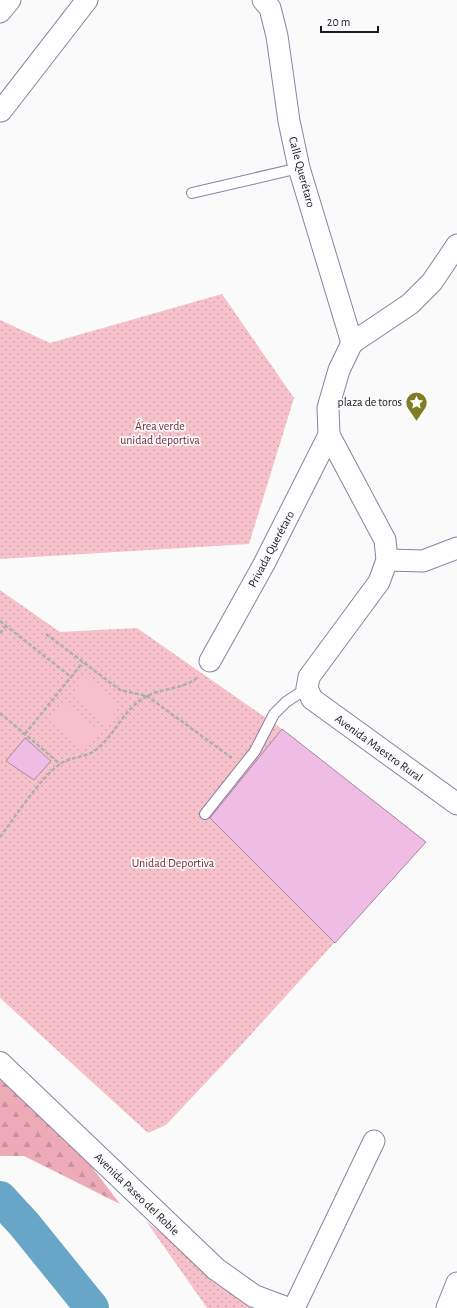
<svg xmlns="http://www.w3.org/2000/svg" width="457" height="1308" viewBox="0 0 457 1308" font-family="'Alegreya Sans',sans-serif">
<style>
.grass{fill:url(#grass-dots)}
.forest{fill:url(#forest-firs)}
.garden{fill:#f7c1cb}
.lines{fill:none;stroke-linecap:round;stroke-linejoin:round}
.river{stroke:#67a6c7;stroke-width:34}
.building{fill:#efbce6;stroke:#a88aa2}
.service-casing{stroke:#8b81a1;stroke-width:12}
.minor-casing{stroke:#8b81a1;stroke-width:23}
.tertiary-casing{stroke:#8b81a1;stroke-width:24}
.path{stroke:#aeadb1;stroke-width:2.5;stroke-dasharray:4 2;stroke-linecap:butt}
.service{stroke:#fff;stroke-width:10}
.minor{stroke:#fff;stroke-width:21}
.tertiary{stroke:#fff;stroke-width:22}
.labels{text-anchor:middle;dominant-baseline:central;stroke-width:3.5;stroke-linejoin:round;paint-order:stroke}
.street-label{font-size:12px;fill:#1c1825;stroke:#fafafa}
.poi-label{font-size:12px;fill:#1c1825;stroke:#fafafa;text-anchor:end}
.park-label{font-size:12px;fill:#792b40;stroke:#fafafa}
</style>
<defs>
<pattern id="grass-dots" width="8" height="8" patternUnits="userSpaceOnUse"><rect width="8" height="8" fill="#f7c1cb"/><path d="M2 2h.1M6 6h.1" fill="none" stroke="#d3a5ae" stroke-width="1.8" stroke-linecap="round"/></pattern>
<pattern id="forest-firs" width="22" height="20" patternUnits="userSpaceOnUse"><rect width="22" height="20" fill="#edaab7"/><path d="M5 1l3.5 6h-7zM16 11l3.5 6h-7z" fill="#cb929d"/></pattern>
</defs>
<rect width="100%" height="100%" fill="#fafafa"/>
<!-- grass -->
<g class="grass">
<path d="M222,294L294,398L249,544L0,559V320L50,343Z"/>
<path d="M0,590L60,632L137,628L282,729L426,842L245,1041L166,1125L148,1133L0,998Z"/>
<path d="M146,1221L213,1275L271,1308H207Z"/>
</g>
<!-- forest -->
<path class="forest" d="M0,1063L63,1129L120,1204L24,1156H0Z"/>
<!-- garden -->
<g class="garden">
<path d="M85,677L119,706L107,725L71,695Z"/>
<path d="M64,704L102,732L85,749L48,720Z"/>
</g>
<g class="lines">
<!-- river -->
<path class="river" d="M0,1198L24,1224L92,1308"/>
</g>
<!-- building -->
<g class="building">
<path d="M282,729L426,842L335,943L210,818Z"/>
<path d="M25,738L51,761L34,780L6,761Z"/>
</g>
<g class="lines">
<defs>
<g id="service">
<path d="M192,193L299,168"/>
<path d="M205,814L255,751L274,714L286,702L307,688"/>
</g>
<g id="minor">
<path d="M263,0L270,8L277,36L289,121L299,168L352,343"/>
<path d="M0,12L10,0"/>
<path d="M1,111L87,0"/>
<path d="M352,343L339,370L328,408L329,435L385,540L387,560L379,582L309,677L307,688L312,699L457,804"/>
<path d="M352,343L410,304L432,282L457,245"/>
<path d="M387,560L423,561L457,548"/>
<path d="M210,661L264,564L329,435"/>
<path d="M294,1308L374,1141"/>
<path d="M447,1308L457,1283"/>
</g>
<path id="tertiary" d="M0,1063L216,1269L254,1296L286,1308"/>
</defs>
<!-- service casing -->
<use href="#service" class="service-casing"/>
<!-- minor casing -->
<use href="#minor" class="minor-casing"/>
<!-- tertiary casing -->
<use href="#tertiary" class="tertiary-casing"/>
<!-- path -->
<g class="path">
<path d="M0,621L71,677L83,662"/>
<path d="M0,633L6,626"/>
<path d="M46,634L120,690L147,696L232,758"/>
<path d="M0,713L60,764"/>
<path d="M25,734L71,677"/>
<path d="M0,837C15,817 41,777 60,764C72,756 86,758 97,749C115,735 123,709 147,696C162,688 185,689 198,677"/>
</g>
<!-- service -->
<use href="#service" class="service"/>
<!-- minor -->
<use href="#minor" class="minor"/>
<!-- tertiary -->
<use href="#tertiary" class="tertiary"/>
</g>
<!-- icons -->
<defs>
<symbol id="sight-pin" viewBox="-11 -11 22 30"><path d="M0 17L-7.5 6A9.5 9.5 0 1 1 7.5 6Z" fill="#807c23" stroke="#fafafa"/><path d="M0-6L1.8-2.2L6-1.7L2.9 1.2L3.7 5.4L0 3.3L-3.7 5.4L-2.9 1.2L-6-1.7L-1.8-2.2Z" fill="#fff"/></symbol>
</defs>
<g fill-rule="evenodd">
<use href="#sight-pin" x="404" y="390" width="25" height="34"/>
</g>
<g class="labels">
<!-- street labels -->
<g class="street-label">
<text transform="translate(302 172) rotate(75)">Calle Querétaro</text>
<text transform="translate(271 549) rotate(-62)">Privada Querétaro</text>
<text transform="translate(379 748) rotate(36)">Avenida Maestro Rural</text>
<text transform="translate(137 1194) rotate(44)">Avenida Paseo del Roble</text>
</g>
<!-- poi labels -->
<g class="poi-label">
<text x="402" y="402">plaza de toros</text>
</g>
<!-- park labels -->
<g class="park-label">
<text x="160" y="426">Área verde<tspan x="160" dy="14">unidad deportiva</tspan></text>
<text x="173" y="863">Unidad Deportiva</text>
</g>
</g>
<!-- scale -->
<path d="M321 26v6h57v-6" fill="none" stroke="#1c1825" stroke-width="2"/>
<text x="327" y="26" font-size="12" fill="#1c1825" stroke="#fafafa" stroke-width="3" paint-order="stroke">20 m</text>
</svg>
